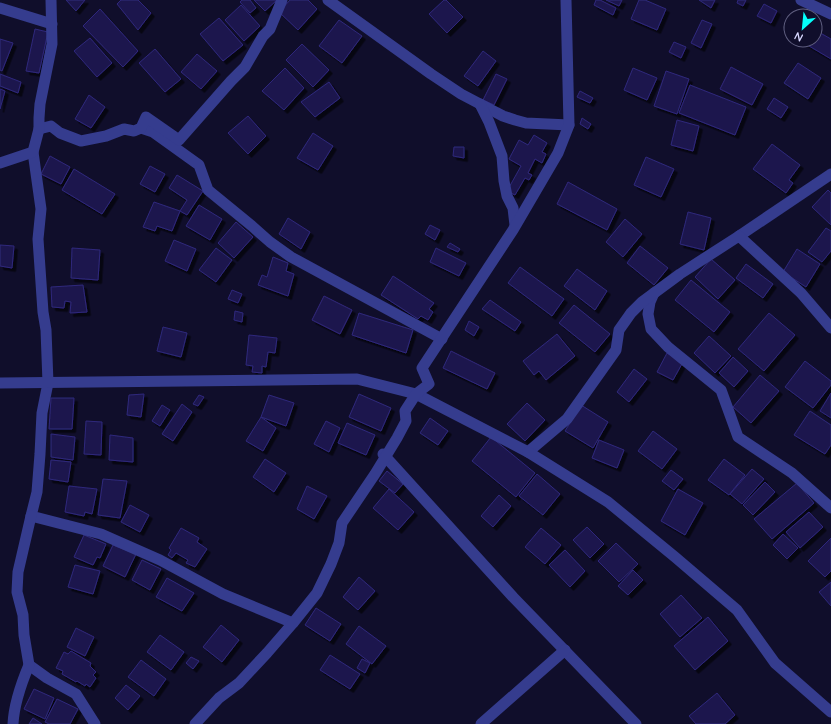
<svg xmlns="http://www.w3.org/2000/svg" width="831" height="724" viewBox="0 0 831 724" font-family="Quicksand,sans-serif">
<style>
.building{fill:#1d184e;stroke:#2f287c;filter:url(#shadow)}
.lines{fill:none;stroke-linecap:round;stroke-linejoin:round}
.minor{stroke:#353c8e;stroke-width:11}
.tertiary{stroke:#353c8e;stroke-width:11}
</style>
<defs>
<filter id="shadow"><feDropShadow dx="3.5" dy="3.5" stdDeviation="0" flood-color="#0009"/></filter>
</defs>
<rect width="100%" height="100%" fill="#100e2b"/>
<!-- building -->
<g class="building">
<path d="M66,0H85L76,11Z"/>
<path d="M121,0H138L151,13L138,30L117,4Z"/>
<path d="M242,0H250L256,8L250,13L240,2Z"/>
<path d="M254,0H277L265,11Z"/>
<path d="M290,0H308L317,9L298,30L279,12Z"/>
<path d="M444,0H446L463,17L447,33L429,14Z"/>
<path d="M596,0H600L616,8L613,15L594,5Z"/>
<path d="M606,0H622L619,6Z"/>
<path d="M639,0H645L666,9L657,30L631,19Z"/>
<path d="M699,0H715L711,8Z"/>
<path d="M738,0H746L743,6L737,3Z"/>
<path d="M764,4L777,11L771,23L757,16Z"/>
<path d="M241,5L260,26L244,41L225,20Z"/>
<path d="M100,9L138,51L123,67L83,26Z"/>
<path d="M219,18L243,45L223,61L200,34Z"/>
<path d="M339,20L362,36L342,63L319,46Z"/>
<path d="M702,20L712,24L701,48L691,43Z"/>
<path d="M35,29L48,32L39,73L26,71Z"/>
<path d="M815,30L831,39V59L799,40H815Z"/>
<path d="M90,38L112,63L97,77L74,51Z"/>
<path d="M0,39L13,43L2,71L0,70Z"/>
<path d="M674,42L686,47L681,58L669,52Z"/>
<path d="M302,44L329,70L313,87L286,60Z"/>
<path d="M155,49L181,79L165,92L139,63Z"/>
<path d="M483,51L496,61L478,86L464,76Z"/>
<path d="M197,54L217,71L201,89L181,72Z"/>
<path d="M798,63L821,78L808,99L784,83Z"/>
<path d="M731,67L763,84L752,105L720,89Z"/>
<path d="M285,68L304,88L284,110L262,91Z"/>
<path d="M633,68L657,78L647,100L624,90Z"/>
<path d="M666,71L689,79L677,114L654,106Z"/>
<path d="M0,74L21,82L18,93L0,86Z"/>
<path d="M496,74L507,79L494,105L483,100Z"/>
<path d="M329,82L340,98L315,117L301,102Z"/>
<path d="M690,85L746,107L735,135L679,113Z"/>
<path d="M0,89L5,91L0,109Z"/>
<path d="M580,91L593,98L590,103L577,97Z"/>
<path d="M89,95L105,107L91,128L75,119Z"/>
<path d="M774,98L788,107L781,118L767,109Z"/>
<path d="M248,116L266,136L248,154L228,133Z"/>
<path d="M582,118L591,124L588,129L580,124Z"/>
<path d="M677,120L699,126L693,151L671,145Z"/>
<path d="M313,133L333,146L318,170L297,158Z"/>
<path d="M534,135L547,143L542,152L546,154L542,163L535,159L528,173L532,175L529,180L525,178L515,195L507,191L521,166L509,159L519,140L528,145Z"/>
<path d="M772,144L800,165L789,180L793,183L786,193L753,169Z"/>
<path d="M454,147H464V158L453,156Z"/>
<path d="M50,156L70,167L61,184L41,174Z"/>
<path d="M646,157L674,169L661,197L634,185Z"/>
<path d="M150,166L165,174L155,192L140,184Z"/>
<path d="M74,169L115,194L102,214L62,190Z"/>
<path d="M177,175L203,191L187,215L180,211L187,200L169,188Z"/>
<path d="M568,182L617,209L607,230L557,204Z"/>
<path d="M828,190L831,193V225L812,207Z"/>
<path d="M154,202L180,211L172,231L157,226L155,231L143,227Z"/>
<path d="M199,205L222,219L210,240L186,226Z"/>
<path d="M688,212L711,218L704,250L680,244Z"/>
<path d="M288,218L310,232L301,249L279,234Z"/>
<path d="M625,219L642,234L623,257L606,242Z"/>
<path d="M236,222L253,237L234,258L218,243Z"/>
<path d="M430,225L440,230L435,240L425,234Z"/>
<path d="M826,228L831,231V251L822,262L808,252Z"/>
<path d="M174,240L196,249L187,271L165,261Z"/>
<path d="M450,243L460,249L458,252L447,247Z"/>
<path d="M0,245L14,246L12,268L0,266Z"/>
<path d="M640,246L668,268L654,285L627,263Z"/>
<path d="M72,248L100,250L98,280L71,278Z"/>
<path d="M216,248L232,260L216,282L199,270Z"/>
<path d="M436,248L466,263L459,276L430,262Z"/>
<path d="M797,249L820,264L806,287L783,272Z"/>
<path d="M273,257L288,263L286,271L294,274L288,296L258,285L262,275L267,277Z"/>
<path d="M711,259L735,280L718,299L695,277Z"/>
<path d="M746,264L773,284L763,298L736,278Z"/>
<path d="M520,267L564,299L552,316L508,283Z"/>
<path d="M577,269L607,291L595,310L564,286Z"/>
<path d="M393,276L434,303L429,309L433,312L428,320L421,316L418,319L381,295Z"/>
<path d="M691,280L730,312L714,332L675,300Z"/>
<path d="M83,285L87,312L70,313L71,302L65,301L64,308L52,307L51,287Z"/>
<path d="M232,290L242,294L238,303L228,299Z"/>
<path d="M324,296L352,310L340,334L312,320Z"/>
<path d="M490,300L521,322L515,331L482,309Z"/>
<path d="M574,305L610,334L595,352L559,323Z"/>
<path d="M235,311L243,313L242,322L234,320Z"/>
<path d="M359,313L413,330L406,353L352,335Z"/>
<path d="M769,313L795,335L764,371L738,349Z"/>
<path d="M469,321L479,327L474,336L465,330Z"/>
<path d="M163,327L187,333L181,357L157,351Z"/>
<path d="M557,334L575,356L546,380L539,371L534,375L523,361Z"/>
<path d="M249,335L277,338L275,353L268,352L266,367L262,366V373L252,372L253,366L246,365Z"/>
<path d="M709,336L731,356L715,373L694,353Z"/>
<path d="M451,351L495,373L487,389L443,368Z"/>
<path d="M667,353L683,362L673,380L657,372Z"/>
<path d="M733,357L748,371L734,387L719,373Z"/>
<path d="M805,361L831,381V385L813,408L785,387Z"/>
<path d="M634,369L647,379L629,402L617,392Z"/>
<path d="M760,375L779,391L751,423L733,407Z"/>
<path d="M831,393V418L820,411Z"/>
<path d="M144,394L141,417L127,415L129,395Z"/>
<path d="M359,394L391,408L381,431L349,417Z"/>
<path d="M199,395L204,397L198,406L193,404Z"/>
<path d="M269,395L294,403L286,426L261,417Z"/>
<path d="M51,398H74L72,429H49Z"/>
<path d="M527,403L545,420L525,441L507,424Z"/>
<path d="M182,404L192,412L173,441L162,434Z"/>
<path d="M162,405L170,410L160,426L152,421Z"/>
<path d="M581,405L608,422L593,448L565,431Z"/>
<path d="M810,411L831,425V445L825,454L794,435Z"/>
<path d="M261,417L276,428L263,451L246,441Z"/>
<path d="M430,418L448,431L438,445L420,433Z"/>
<path d="M86,421L102,422L101,455L84,454Z"/>
<path d="M326,421L340,428L329,452L314,444Z"/>
<path d="M347,423L375,435L366,455L338,443Z"/>
<path d="M653,431L677,449L662,469L638,451Z"/>
<path d="M51,434L75,437L73,460L51,457Z"/>
<path d="M110,435L133,438V462L109,460Z"/>
<path d="M491,437L535,473L516,497L472,461Z"/>
<path d="M599,440L624,450L617,468L592,458Z"/>
<path d="M265,459L286,473L274,492L253,477Z"/>
<path d="M724,459L745,475L729,495L708,480Z"/>
<path d="M51,460L71,462L68,482L49,479Z"/>
<path d="M752,469L764,479L742,504L730,494Z"/>
<path d="M671,470L683,479L674,490L662,481Z"/>
<path d="M387,471L403,484L395,493L379,481Z"/>
<path d="M537,474L560,494L543,515L519,496Z"/>
<path d="M103,479L127,481L120,518L98,515Z"/>
<path d="M765,482L775,492L753,515L743,505Z"/>
<path d="M797,483L814,503L772,539L754,519Z"/>
<path d="M69,486L97,489L92,514L85,512L84,516L65,512Z"/>
<path d="M307,486L327,496L314,519L297,509Z"/>
<path d="M389,489L414,512L398,530L373,508Z"/>
<path d="M678,489L703,503L685,535L661,521Z"/>
<path d="M499,495L511,506L493,527L481,516Z"/>
<path d="M130,505L149,515L140,532L121,522Z"/>
<path d="M809,512L823,527L800,548L786,532Z"/>
<path d="M587,527L604,544L590,558L573,540Z"/>
<path d="M181,528L199,538L197,542L207,549L195,567L186,563L188,560L176,553L172,558L168,555L171,550L169,548Z"/>
<path d="M541,528L561,545L545,564L525,547Z"/>
<path d="M783,534L798,548L787,559L773,545Z"/>
<path d="M84,535L106,544L100,558L97,557L93,565L74,557Z"/>
<path d="M831,538V571L825,577L808,561Z"/>
<path d="M616,543L638,564L619,582L598,561Z"/>
<path d="M113,545L136,554L125,577L103,566Z"/>
<path d="M565,550L585,571L570,587L549,565Z"/>
<path d="M142,560L161,569L150,590L132,580Z"/>
<path d="M75,565L100,571L93,594L68,587Z"/>
<path d="M633,570L643,580L628,595L618,586Z"/>
<path d="M359,577L375,591L358,610L343,597Z"/>
<path d="M167,578L194,593L182,611L156,597Z"/>
<path d="M831,582V606L819,592Z"/>
<path d="M681,595L702,618L680,637L660,614Z"/>
<path d="M316,608L341,624L330,641L305,625Z"/>
<path d="M708,617L728,641L695,670L674,646Z"/>
<path d="M221,625L239,640L222,662L203,647Z"/>
<path d="M359,626L386,646L372,664L346,644Z"/>
<path d="M76,628L94,637L85,656L67,647Z"/>
<path d="M160,635L184,652L171,670L147,652Z"/>
<path d="M71,651L91,663L90,666L96,672L93,675L96,678L90,687L86,684L85,686L77,681L76,682L62,674L63,671L56,668L64,652L68,654Z"/>
<path d="M330,655L360,674L350,689L320,670Z"/>
<path d="M191,657L199,661L193,669L186,663Z"/>
<path d="M362,659L370,663L365,673L357,668Z"/>
<path d="M141,660L166,679L154,696L128,677Z"/>
<path d="M126,685L140,696L128,710L115,698Z"/>
<path d="M34,689L54,698L45,719L24,709Z"/>
<path d="M717,693L735,715L725,724H696L689,716Z"/>
<path d="M57,699L78,709L70,724H49L45,722Z"/>
<path d="M33,718L42,724H29Z"/>
</g>
<g class="lines">
<!-- minor -->
<g class="minor">
<path d="M328,0L431,74L461,94L480,104L503,116L515,120L526,123L569,125"/>
<path d="M0,8L52,24"/>
<path d="M480,104L489,122L502,156L504,181L507,196L513,208L515,225"/>
<path d="M141,128L153,132L199,165L208,190L252,226L270,242L291,257L442,339"/>
<path d="M39,129L51,126L60,133L81,141L106,136L124,129L134,131L141,128L146,117L179,140L231,81L245,67L263,36L270,29L282,0"/>
<path d="M33,152L41,209L38,239L43,312L46,330L48,383L42,413L40,454L37,492L31,516L101,534L160,560L223,594L293,623"/>
<path d="M0,163L33,152L39,129V118L40,104L52,44L51,0"/>
<path d="M739,236L831,174"/>
<path d="M654,293L650,302L648,314L651,329L668,347L721,390L729,412L738,437L792,473L831,508"/>
<path d="M0,383L357,379L416,394L528,452L567,419L616,350L619,330L631,313L642,302L680,274L739,236L801,293L831,328"/>
<path d="M528,452L608,502L675,557L737,610L775,663L831,712"/>
<path d="M383,454L513,597L636,724"/>
<path d="M31,516L18,572L17,592L23,615L24,635L29,665L47,678L76,694L95,724"/>
<path d="M13,724C14,703 21,684 29,665"/>
<path d="M195,724L219,698L239,683L267,653L293,623L317,593L331,564L339,543L342,523L375,474L397,438L406,421L405,411L416,394L429,384L422,368L513,230L558,153L569,125L566,0"/>
<path d="M481,724L565,650"/>
</g>
<!-- tertiary -->
<path class="tertiary" d="M801,0L831,14"/>
</g>
<!-- north arrow -->
<g transform="translate(803 28) rotate(207)"><circle r="19" fill="#100e2b" stroke="#605f80"/>
<path d="M0-3L7 15L0 10L-7 15Z" fill="#04fffb"/>
<text y="-6" font-size="11" font-weight="bold" text-anchor="middle" fill="#d8d8ff">N</text>
</g>
</svg>
